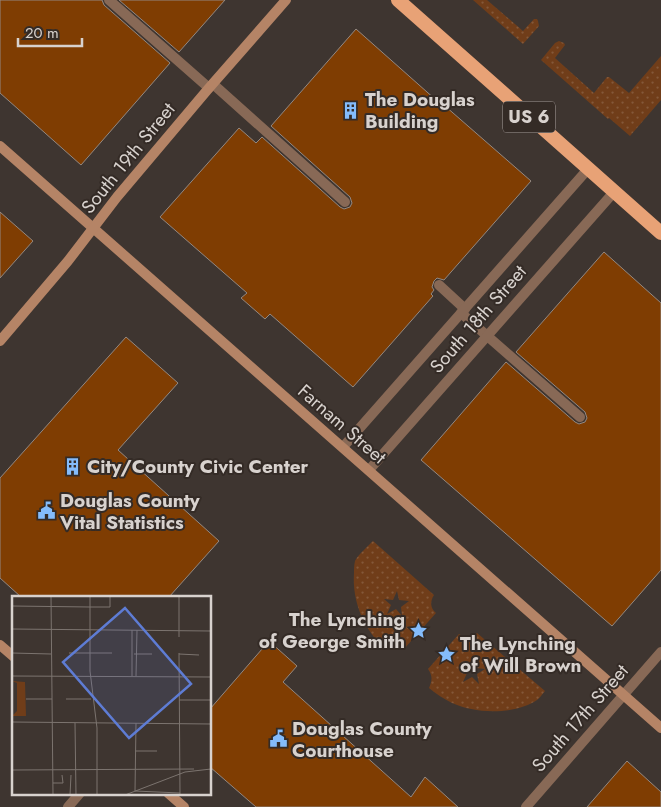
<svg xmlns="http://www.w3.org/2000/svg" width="661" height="807" viewBox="0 0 661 807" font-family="Jost,sans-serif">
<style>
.grass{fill:url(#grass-dots);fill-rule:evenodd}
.building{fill:#7f3d02;stroke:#938881}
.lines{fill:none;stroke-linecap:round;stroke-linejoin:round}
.service{stroke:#886956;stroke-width:10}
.minor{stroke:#886956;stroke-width:10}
.tertiary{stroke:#886956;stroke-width:10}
.secondary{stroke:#b58466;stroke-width:10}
.trunk{stroke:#e8a276;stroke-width:14}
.labels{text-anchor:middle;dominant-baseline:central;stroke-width:4;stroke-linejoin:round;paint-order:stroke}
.shield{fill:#342b26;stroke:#a7a09c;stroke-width:1}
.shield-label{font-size:18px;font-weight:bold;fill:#d8d2ce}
.poi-label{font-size:19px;font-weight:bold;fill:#d8d2ce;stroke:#342b26;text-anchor:start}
.street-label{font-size:19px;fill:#d8d2ce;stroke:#342b26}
.inset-road{fill:none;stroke:#7c746f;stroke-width:1}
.view{fill:#5e7cd4;fill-opacity:0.15;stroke:#5e7cd4;stroke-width:2.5}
.inset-edge{fill:none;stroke:#d8d2ce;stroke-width:2.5}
</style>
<defs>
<pattern id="grass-dots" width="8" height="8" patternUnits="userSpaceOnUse" patternTransform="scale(1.25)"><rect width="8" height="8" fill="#703d19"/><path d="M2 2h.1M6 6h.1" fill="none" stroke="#845839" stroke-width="1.8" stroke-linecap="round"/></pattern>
</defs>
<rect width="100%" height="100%" fill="#3e3530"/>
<!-- grass -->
<g class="grass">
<path d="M473,0H487L523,31L534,19H537L538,21L539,26L523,44Z"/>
<path d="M559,41L564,43L565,45L555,58L594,93L607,77H609L629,93L661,56V100L630,136L609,118L608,119L541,60L555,43Z"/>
<path d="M373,541L434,595C430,601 430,608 436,613L404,649C397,644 392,645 386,650C364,630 352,602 354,573C354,570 354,565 355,561C358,555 368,546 373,541ZM397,591L399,600L409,601L401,607L402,616L396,609L387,614L391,605L384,599L393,600Z"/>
<path d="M477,633L545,691C542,694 540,698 537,700C514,715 476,714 452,703C444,699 436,694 429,688C432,681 433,676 428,669L459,634C465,638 471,638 477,633ZM473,659L476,668L485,669L477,674L479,684L472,677L463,682L467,673L461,667L469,668Z"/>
</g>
<!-- building -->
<g class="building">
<path d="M0,0H102L104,5L170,63L81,165L0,93Z"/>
<path d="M119,0H225L179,52Z"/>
<path d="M356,29L436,100L437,99L531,181L444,280L437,278L434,281L432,287L434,290L431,294L433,296L353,387L270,314L265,319L241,298L247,293L160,217L239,128L256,143L262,137L340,207L344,209L350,207L352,203L350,197L271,126Z"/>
<path d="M0,212L33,241L0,278Z"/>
<path d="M604,252L661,303V570L612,626L421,460L506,362L575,422L579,424L585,422L587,418L585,412L516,352Z"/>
<path d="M126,337L178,383L118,450L219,541L169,597H21L0,578V478Z"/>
<path d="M269,641L297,666L283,682L411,797L425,777L458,807H256L210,767V709Z"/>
<path d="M627,761L661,792V807H587Z"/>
</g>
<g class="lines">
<!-- service -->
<g class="service">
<path d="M109,0L209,88"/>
<path d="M213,84L345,202"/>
<path d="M439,285L465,309"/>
<path d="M461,313L580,417"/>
</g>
<!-- minor -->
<g class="minor">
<path d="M343,447L588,169"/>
<path d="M369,470L614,192"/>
<path d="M68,807L80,793"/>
</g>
<!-- tertiary -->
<path class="tertiary" d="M526,807L661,652"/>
<!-- secondary -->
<g class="secondary">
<path d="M0,146L661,728"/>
<path d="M0,341L68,261L117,197L209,88L286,0"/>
<path d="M0,645L14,657"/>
<path d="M168,793L184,807"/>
</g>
<!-- trunk -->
<path class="trunk" d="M398,0L661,233"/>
</g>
<!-- icons -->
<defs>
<symbol id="building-bare" viewBox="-9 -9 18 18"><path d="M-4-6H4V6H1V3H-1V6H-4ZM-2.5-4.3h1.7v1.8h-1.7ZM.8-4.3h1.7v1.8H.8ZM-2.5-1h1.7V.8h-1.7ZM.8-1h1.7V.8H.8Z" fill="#84bcfb" stroke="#342b26" stroke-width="2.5" paint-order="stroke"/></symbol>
<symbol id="civic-bare" viewBox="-9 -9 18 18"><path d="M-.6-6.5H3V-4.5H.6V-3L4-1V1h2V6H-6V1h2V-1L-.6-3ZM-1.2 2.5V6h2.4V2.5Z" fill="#84bcfb" stroke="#342b26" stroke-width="2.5" paint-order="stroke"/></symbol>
<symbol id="sight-bare" viewBox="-9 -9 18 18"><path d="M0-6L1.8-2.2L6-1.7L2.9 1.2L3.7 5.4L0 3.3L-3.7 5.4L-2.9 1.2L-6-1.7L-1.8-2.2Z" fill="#84bcfb" stroke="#342b26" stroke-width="2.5" paint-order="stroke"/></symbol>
</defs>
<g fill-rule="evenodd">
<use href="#building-bare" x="338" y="98" width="25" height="25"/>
<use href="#building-bare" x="60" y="454" width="25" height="25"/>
<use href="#civic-bare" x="34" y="498" width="25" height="25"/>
<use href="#sight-bare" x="406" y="618" width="25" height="25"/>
<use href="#sight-bare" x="434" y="642" width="25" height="25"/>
<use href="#civic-bare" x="266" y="726" width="25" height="25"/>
</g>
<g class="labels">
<!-- shield labels -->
<rect class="shield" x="503" y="101.5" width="52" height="31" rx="4"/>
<g class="shield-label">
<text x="529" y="117">US 6</text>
</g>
<!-- poi labels -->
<g class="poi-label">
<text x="365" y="99">The Douglas<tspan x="365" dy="22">Building</tspan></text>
<text x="87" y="466">City/County Civic Center</text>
<text x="60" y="500">Douglas County<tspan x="60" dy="22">Vital Statistics</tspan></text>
<text x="405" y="619" text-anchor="end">The Lynching<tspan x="405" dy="22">of George Smith</tspan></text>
<text x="460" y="643">The Lynching<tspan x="460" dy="22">of Will Brown</tspan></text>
<text x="292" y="728">Douglas County<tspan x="292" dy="22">Courthouse</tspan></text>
</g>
<!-- street labels -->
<g class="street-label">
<text transform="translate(128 158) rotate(-51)">South 19th Street</text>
<text transform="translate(478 319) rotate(-49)">South 18th Street</text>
<text transform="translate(342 424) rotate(41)">Farnam Street</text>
<text transform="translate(580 718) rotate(-49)">South 17th Street</text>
</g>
</g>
<!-- overview -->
<g transform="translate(12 596)">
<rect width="199" height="199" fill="#3e3530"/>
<path d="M0,85L13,86L14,120H0L5,115V87Z" fill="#703d19"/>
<path class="inset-road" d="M39,0L41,199M78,0V75L85,132V199M0,10L78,11M78,11H98V0M0,33L199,35M167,41V0M0,57L39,58M57,57H78M78,57H100M167,57L168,199M122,58H140M167,58L187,59M0,80L199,81M120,80V34M124,80L125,34M14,103H40M54,103H79M167,104H199M0,126L199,128M63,127L64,199M124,127L123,195L168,197M123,155H145M0,174L182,173M41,187H51L50,179M58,199L59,179M113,199L173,176L199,173"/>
<path class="view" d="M113,12L179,88L117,142L51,66Z"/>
<rect width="199" height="199" class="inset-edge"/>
</g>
<!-- scale -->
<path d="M18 38v8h64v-8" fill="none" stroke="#d8d2ce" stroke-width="2.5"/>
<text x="25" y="38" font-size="15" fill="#d8d2ce" stroke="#342b26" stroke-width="4" paint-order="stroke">20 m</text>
</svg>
